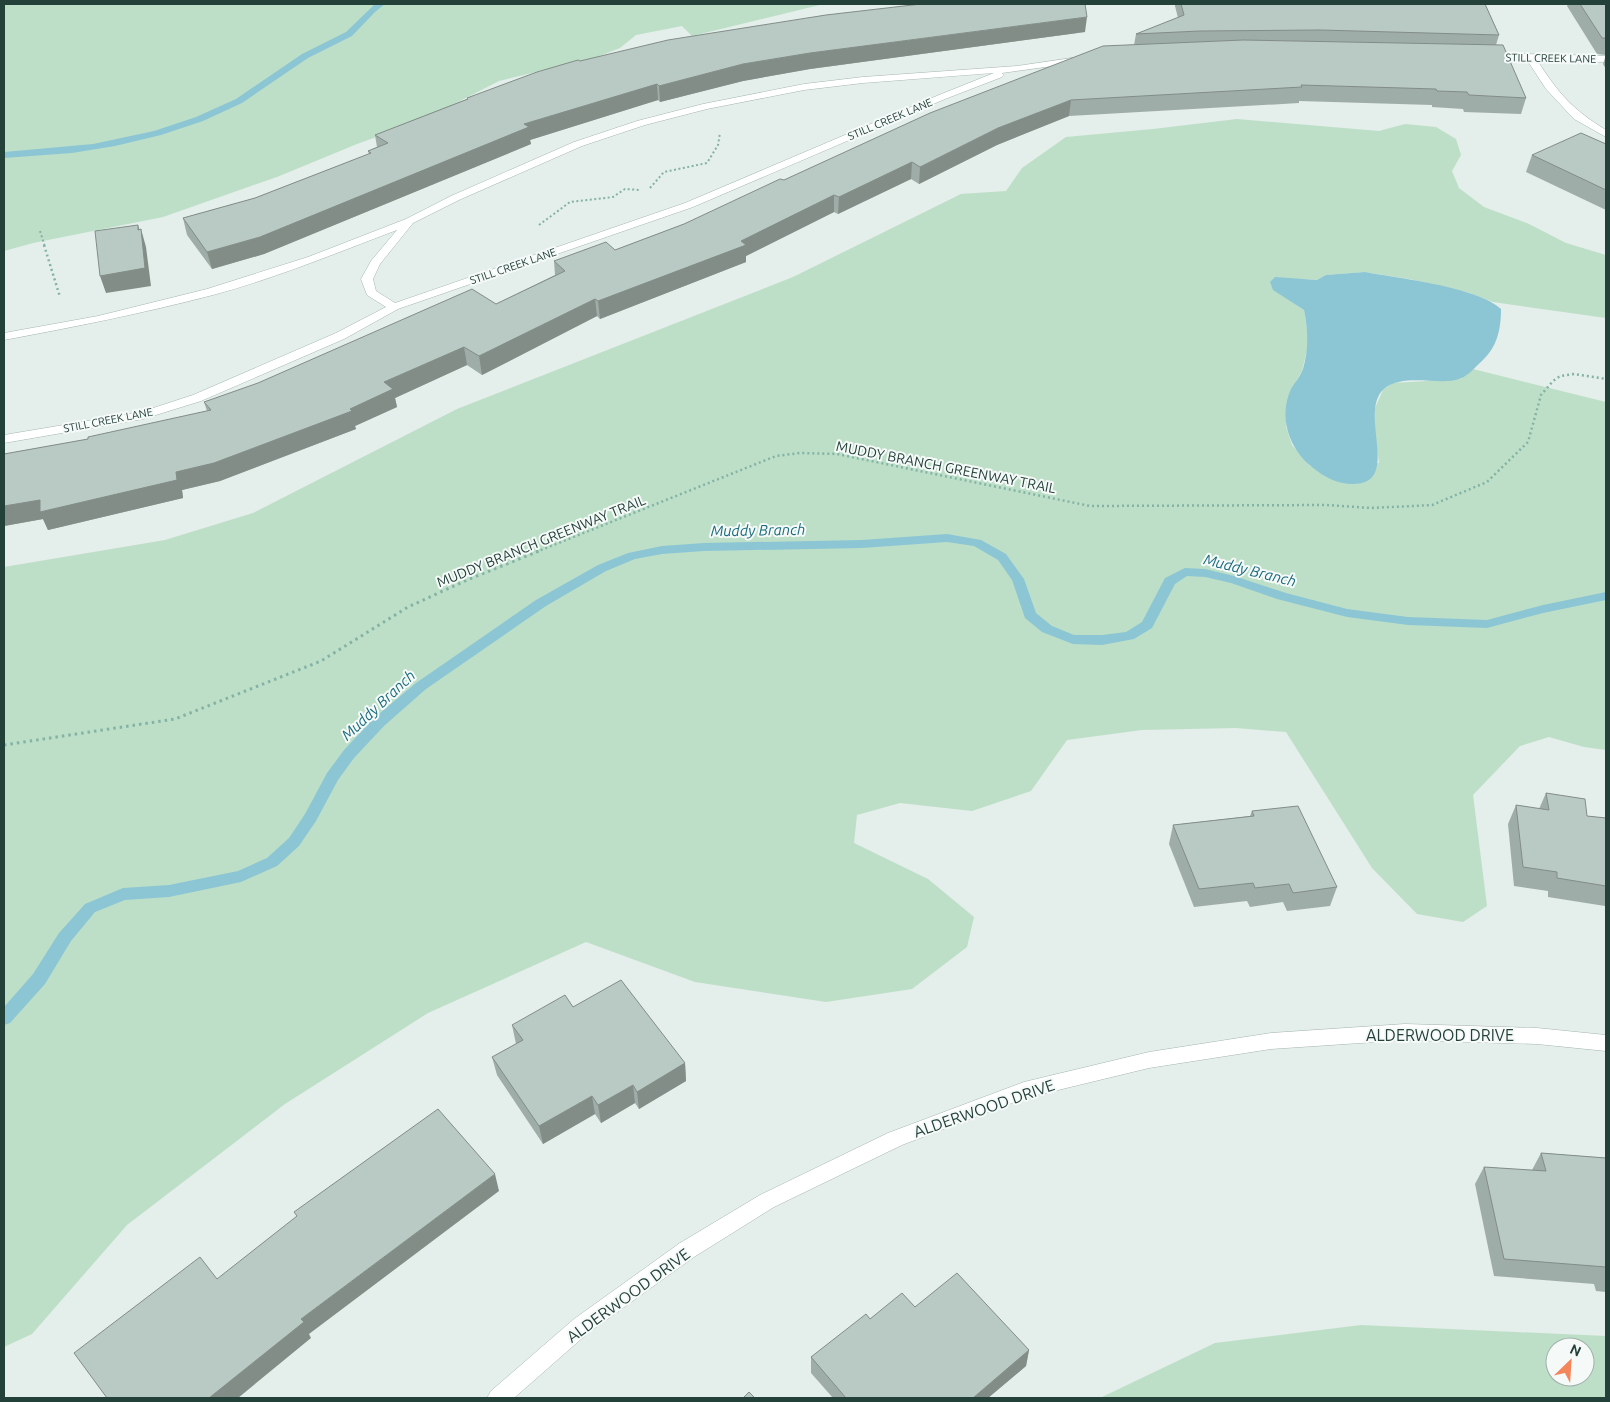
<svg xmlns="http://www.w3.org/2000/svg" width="1610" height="1402" viewBox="0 0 1610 1402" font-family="Ubuntu,sans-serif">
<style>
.green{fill:#bddfc7;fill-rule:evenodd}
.water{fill:#8cc6d4}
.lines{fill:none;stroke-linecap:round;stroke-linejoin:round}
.stream{fill:#8cc6d4;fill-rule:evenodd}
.street-casing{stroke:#a6b6b1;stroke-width:1}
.path-far2{stroke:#84b2a5;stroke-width:2;stroke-dasharray:2 2.5;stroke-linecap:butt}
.path-far1{stroke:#84b2a5;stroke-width:2.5;stroke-dasharray:2 3;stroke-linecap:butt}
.path{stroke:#84b2a5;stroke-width:3;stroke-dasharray:2.5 4;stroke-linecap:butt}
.street{fill:#fff;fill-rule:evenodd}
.wall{fill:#9fada8}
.shaded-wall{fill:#828d88}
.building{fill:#b9c9c3;stroke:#828d88}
.labels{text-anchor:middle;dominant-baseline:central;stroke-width:4;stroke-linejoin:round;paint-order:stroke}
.far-street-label{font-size:11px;fill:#234039;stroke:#f5faf8}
.street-label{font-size:14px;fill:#234039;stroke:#f5faf8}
.water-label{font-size:15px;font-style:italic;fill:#1b6b7e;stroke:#f5faf8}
.near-street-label{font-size:16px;fill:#234039;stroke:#f5faf8}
</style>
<rect width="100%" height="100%" fill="#e4eeea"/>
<!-- green -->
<g class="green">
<path d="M4,4H824L692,36L682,26L636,35L620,48L594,58L499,81L423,120L357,144L277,177L163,217L33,243L4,251Z"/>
<path d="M1237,119L1379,131L1405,124L1436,127L1456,139L1461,155L1452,171L1459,188L1484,207L1529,224L1566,243L1606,255V318L1493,302L1470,293L1409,279L1365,272L1326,275L1318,280L1302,279L1282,295L1304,310L1309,342L1302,371L1291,390L1286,427L1292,445L1310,466L1379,463L1374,426L1375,408L1383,390L1393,383L1461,379L1473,369L1606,402V750L1584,747L1549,737L1520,746L1473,795L1487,906L1463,922L1417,914L1372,868L1286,732L1236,728L1142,730L1067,740L1031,791L972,811L900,803L857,815L854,843L928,879L974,917L967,947L912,989L826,1002L695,982L586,942L428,1013L285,1104L127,1225L32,1334L4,1347V567L165,540L253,513L457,409L793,277L961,194L1006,191L1022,168L1066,137L1153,129Z"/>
<path d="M1361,1325L1606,1336V1398H1100L1215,1343ZM1555,1347H1585V1377H1555Z"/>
</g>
<!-- water -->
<path class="water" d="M1365,272C1397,278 1478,287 1501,309C1501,330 1497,347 1482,361C1476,366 1470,374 1462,378C1443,387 1404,372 1384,389C1357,412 1403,484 1353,484C1337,484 1324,477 1312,467C1289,449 1278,417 1291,389C1295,382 1300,377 1303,369C1309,349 1308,330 1304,310L1273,290L1270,282L1275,277L1317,280L1326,275Z"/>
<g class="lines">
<!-- stream -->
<g class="stream">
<path d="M375,4H385L375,12L352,36L308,58L242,103L203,121L161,135L115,146L72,153L4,158V152L93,144L154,131L196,117L236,99L302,54L346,32Z"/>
<path d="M947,534L981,540L1006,554L1024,579L1036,613L1052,626L1074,635H1102L1126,632L1142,622L1165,578L1185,568L1205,569L1234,576L1286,593L1347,609L1408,617L1487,620L1543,605L1606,592V600L1543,613L1487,628L1408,625L1347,617L1277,599L1231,583L1205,577L1187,576L1175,584L1152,628L1134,639L1102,645L1073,644L1042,632L1025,618L1012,580L998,560L974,546L947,542L862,548L704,551L662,554L635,559L606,571L546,606L426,689L384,726L354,758L338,780L316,821L299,846L277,866L241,882L169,897L125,900L95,912L71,941L45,984L10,1023L4,1025V1007L33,974L59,933L85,904L123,888L169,885L238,871L267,858L289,838L305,814L327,773L344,750L374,718L416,683L536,600L598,565L628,553L662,546L704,543L862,540Z"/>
</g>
<defs>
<g id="street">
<path d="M1489,53L1606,56V62L1537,60C1558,93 1573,110 1606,130V137L1574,119L1546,89L1527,60L1486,58V54Z"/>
<path d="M1079,57L1082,58V62L1002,73L1004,75L1002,77L945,99L693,207L398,309L344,339L201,401L143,419L4,443V435L141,412L193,395L336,333L386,307L367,295L361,279L371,261L397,230C336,253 276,278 213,295C144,313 74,327 4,340V333L98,316L207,289L308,257L406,219L451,196L574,142L637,121L703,104L804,84L863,77L1017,66ZM994,73L939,95L685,203L395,303L376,291L373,279L380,264L413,223L459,200L582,146L645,125L707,109L804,90L863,83Z"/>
<path d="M1405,1024L1537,1028L1606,1035V1051L1537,1044L1405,1040L1271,1049L1149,1068L1025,1098L902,1145L774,1207L694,1257L588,1333L514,1398H487L491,1391L574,1319L680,1243L760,1195L888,1133L1024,1082L1149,1052L1271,1033Z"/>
</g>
</defs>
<!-- street casing -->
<use href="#street" class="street-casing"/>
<!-- path-far2 -->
<g class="path-far2">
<path d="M650,188L664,172L707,163L718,145L720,133"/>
<path d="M539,225L570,202L613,197L625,189L640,190"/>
<path d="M40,231L45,247"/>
</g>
<!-- path-far1 -->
<g class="path-far1">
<path d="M44,245L60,297"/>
<path d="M536,552L776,456L800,453L837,454L1090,506L1327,505L1371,508L1432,505L1487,482L1528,442L1541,395L1553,381L1560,376L1574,374L1606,379"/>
</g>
<!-- path -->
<path class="path" d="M4,745L175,719L321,661L408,607L467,580L539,551"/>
<!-- street -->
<use href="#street" class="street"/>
</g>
<!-- wall -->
<g class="wall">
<path d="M1175,4H1485L1499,35L1496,45L1526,98L1521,114L1464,112L1463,109L1432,107V105L1299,101V103L1069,116L997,145L919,184L911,179L838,214L834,212L746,256V262L600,319L597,316L482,375L467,365L395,398L397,407L355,426L356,429L220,481L182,490L183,498L48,530L43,519L4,526V454L88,439L207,411L204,402L496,304L555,275L554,261L615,250L684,224L784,180L1134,45L1136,34L1178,18L1175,6Z"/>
<path d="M1568,4H1606V55L1597,54L1567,6Z"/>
<path d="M1085,32L810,69L743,81L660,102L658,100L530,140L531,144L264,254L212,269L187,235L183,218L255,198L369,154L368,151L377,147L375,135L467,99V98L580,61Z"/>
<path d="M1606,55V69L1603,64Z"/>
<path d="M1606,144V210L1526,172L1532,155Z"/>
<path d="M1546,793L1587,816L1606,818V912L1605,906L1548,897V891L1514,886L1508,824L1516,805L1539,809Z"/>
<path d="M1252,811L1337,887L1330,906L1287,911L1283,902L1250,907L1247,901L1194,907L1169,844L1173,825L1250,816Z"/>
<path d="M573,1007L685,1063L686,1081L639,1109L635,1103L601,1123L595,1114L543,1144L497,1075L492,1057L516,1044L512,1025Z"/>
<path d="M1541,1153L1606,1158V1292L1596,1291L1594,1284L1494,1276L1475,1184L1484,1167L1532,1170Z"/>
<path d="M915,1307L1029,1350L1026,1366L988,1398H833L811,1373V1357L870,1319Z"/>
</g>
<!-- shaded-wall -->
<g class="shaded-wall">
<path d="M1087,17L1085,32L810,69L743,81L660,102L659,86L743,64L810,53Z"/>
<path d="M657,84L658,100L530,140L531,144L264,254L212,269L207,252L524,124Z"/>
<path d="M1071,100L1069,116L997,145L919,184L920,167L998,128Z"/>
<path d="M912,162L911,179L838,214L839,197Z"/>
<path d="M834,195V212L746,256V262L600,319L598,301L741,241Z"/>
<path d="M138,225L142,238L141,229L146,247L151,286L106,293L100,276Z"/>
<path d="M595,299L597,316L482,375L479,356Z"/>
<path d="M464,347L467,365L395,398L397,407L355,426L356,429L220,481L182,490L183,498L48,530L43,519L4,526V506L176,472L350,409L384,382Z"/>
<path d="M685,1063L686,1081L639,1109L637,1092Z"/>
<path d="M633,1085L635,1103L601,1123L598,1105Z"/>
<path d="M592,1096L595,1114L543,1144L539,1126Z"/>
<path d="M495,1174L499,1191L309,1334L311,1338L238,1398H209L301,1319Z"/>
<path d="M1029,1350L1026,1366L988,1398H973Z"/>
</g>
<!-- building -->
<g class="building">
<path d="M921,4H1085L1087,17L810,53L743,64L659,86L657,84L524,124L529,127L260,237L207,252L183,218L255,198L371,153L368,151L388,143L375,135L468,99L467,98L537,72L578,60L580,61L668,40L826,15Z"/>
<path d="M1181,4H1485L1499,35L1320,30L1200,31L1136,34L1184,15Z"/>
<path d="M1580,4H1606V38H1602Z"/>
<path d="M1243,40L1503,45L1526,98L1469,95L1467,92L1437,91L1436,89L1301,85L1302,87L1071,100L998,128L920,167L912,162L839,197L834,195L741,241L746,245L598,301L595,299L479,356L464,347L384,382L393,389L350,409L352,411L214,463L176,472L177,480L40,512V500L4,506V454L88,439V437L211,410L204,402L258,383L472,289L496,304L565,271L554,261L606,242L615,250L684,224L780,179L784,180L930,113L1103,46Z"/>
<path d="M1581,133L1606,144V190L1532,155Z"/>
<path d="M138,225V230L141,229L145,268L100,276L95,231Z"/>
<path d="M1546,793L1585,799L1587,816L1606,818V886L1557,878V872L1523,867L1516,805L1549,810Z"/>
<path d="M1298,806L1337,887L1293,893L1289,884L1255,888L1253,883L1199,889L1173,825L1254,816L1252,811Z"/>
<path d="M621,980L685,1063L637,1092L633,1085L598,1105L592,1096L539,1126L492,1057L523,1040L512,1025L565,995L573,1007Z"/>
<path d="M438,1109L495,1174L301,1319L304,1322L209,1398H107L74,1353L200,1257L217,1279L297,1216L294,1212Z"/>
<path d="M1541,1153L1606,1158V1269V1267L1504,1259L1484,1167L1546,1171Z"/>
<path d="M957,1273L1029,1350L973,1398H846L811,1357L866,1314L870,1319L902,1293L915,1307Z"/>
<path d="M749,1392L755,1398H743Z"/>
</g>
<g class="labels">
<!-- far-street labels -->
<g class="far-street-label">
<text transform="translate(1551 58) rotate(1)">STILL CREEK LANE</text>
<text transform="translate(890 119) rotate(-23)">STILL CREEK LANE</text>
<text transform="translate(513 266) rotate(-19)">STILL CREEK LANE</text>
<text transform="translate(108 420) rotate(-11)">STILL CREEK LANE</text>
</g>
<!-- street labels -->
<g class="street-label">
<text transform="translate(946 467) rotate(11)">MUDDY BRANCH GREENWAY TRAIL</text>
<text transform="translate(541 541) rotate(-22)">MUDDY BRANCH GREENWAY TRAIL</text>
</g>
<!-- water labels -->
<g class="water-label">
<text transform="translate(758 530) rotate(-1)">Muddy Branch</text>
<text transform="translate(1250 570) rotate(14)">Muddy Branch</text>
<text transform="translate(378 705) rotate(-43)">Muddy Branch</text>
</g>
<!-- near-street labels -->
<g class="near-street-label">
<text x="1440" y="1035">ALDERWOOD DRIVE</text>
<text transform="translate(984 1108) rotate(-19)">ALDERWOOD DRIVE</text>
<text transform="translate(628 1295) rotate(-36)">ALDERWOOD DRIVE</text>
</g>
</g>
<!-- border -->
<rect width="1610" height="1402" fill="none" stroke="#234039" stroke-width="10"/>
<!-- north arrow -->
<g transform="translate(1570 1362) rotate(25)"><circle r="24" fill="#f5faf8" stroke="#a1b0ac"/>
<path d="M0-4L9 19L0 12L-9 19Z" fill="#f4865c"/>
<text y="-8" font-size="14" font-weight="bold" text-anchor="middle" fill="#234039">N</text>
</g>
</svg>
